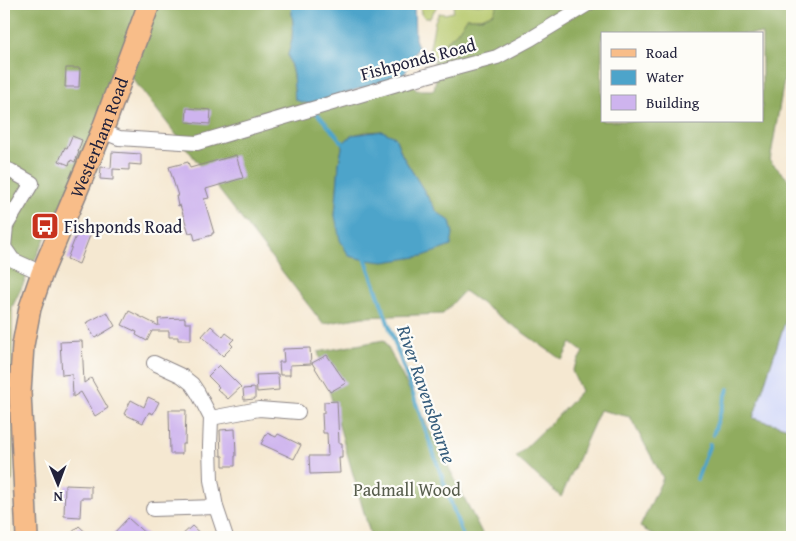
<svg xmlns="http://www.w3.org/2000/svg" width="796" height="541" viewBox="0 0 796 541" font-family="'Gentium Book Plus',serif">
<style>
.built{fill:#d3d9f9}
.green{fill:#b6c86b;stroke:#6c7553}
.forest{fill:#90ac5f;stroke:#59674d;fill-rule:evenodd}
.water{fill:#4da4ca;stroke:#386382}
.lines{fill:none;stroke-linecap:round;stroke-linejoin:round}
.stream{stroke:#4da4ca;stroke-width:4}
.building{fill:#ceb4ee}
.street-casing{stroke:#8c8586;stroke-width:16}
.primary-casing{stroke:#8c8586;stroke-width:24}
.street{stroke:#fff;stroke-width:14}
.primary{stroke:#f8bd89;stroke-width:21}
.labels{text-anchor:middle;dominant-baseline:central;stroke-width:4.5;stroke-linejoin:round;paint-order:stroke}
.street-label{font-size:18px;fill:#22223b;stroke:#fdfcf7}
.poi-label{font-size:18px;fill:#22223b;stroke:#fdfcf7;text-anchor:start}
.park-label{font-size:18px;fill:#565c4c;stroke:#fdfcf7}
.water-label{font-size:19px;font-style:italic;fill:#355c7b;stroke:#fdfcf7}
</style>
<rect width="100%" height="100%" fill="#fdfcf7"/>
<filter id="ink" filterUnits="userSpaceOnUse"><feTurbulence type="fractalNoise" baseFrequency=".02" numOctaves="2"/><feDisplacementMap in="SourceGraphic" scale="10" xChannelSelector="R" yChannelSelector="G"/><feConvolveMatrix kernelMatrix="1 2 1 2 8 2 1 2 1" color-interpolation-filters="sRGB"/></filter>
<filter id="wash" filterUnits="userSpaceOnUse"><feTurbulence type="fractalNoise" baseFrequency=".0096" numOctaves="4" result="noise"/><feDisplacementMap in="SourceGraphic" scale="20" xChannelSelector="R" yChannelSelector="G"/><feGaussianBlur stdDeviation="1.12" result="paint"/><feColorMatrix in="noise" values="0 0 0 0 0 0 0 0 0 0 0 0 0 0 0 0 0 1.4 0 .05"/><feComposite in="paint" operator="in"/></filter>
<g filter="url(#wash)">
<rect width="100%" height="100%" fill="#f5e8d1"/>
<!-- built -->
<path class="built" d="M792,301V429L753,418Z"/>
<!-- green -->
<g class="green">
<path d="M420,4H438L430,18H425L421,14Z"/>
<path d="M454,4H498L493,13L482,18H467L457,32L441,47L435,59L429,52L435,21L439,13L445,14L453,12Z"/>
<path d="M12,285V481L4,479V286Z"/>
</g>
<!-- forest -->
<g class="forest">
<path d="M4,4H291L293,23L292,40L288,55L293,74L295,100L414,85L416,90H434L436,78L433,67L435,59L441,47L457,32L467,18H482L493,13L498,4H792V34L770,161L792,183V301L753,418L792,429V537H657L640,527L663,478L630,417L600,410L561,497L516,457L556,418L581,391L572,371L583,352L571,343L562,360L464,291L443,314L363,317L323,324L126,70L4,324ZM602,34H762V121H602ZM382,131L395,137L402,155L437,212L335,216L339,163L343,143L352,135L366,132Z"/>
<path d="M384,340L484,537H371L318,352Z"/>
</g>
<!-- water -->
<g class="water">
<path d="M291,4H414L415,39L418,47L404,75L309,104L295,100L293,74L288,55L292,40L293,23Z"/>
<path d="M382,131L395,137L402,155L437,212L450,221L453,234L451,246L423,256L384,262L366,260L349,256L340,240L335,216L339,163L343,143L352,135Z"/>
</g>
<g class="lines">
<!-- stream -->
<g class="stream">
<path d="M315,111L343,143"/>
<path d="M366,260L463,537"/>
<path d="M713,435L728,389"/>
<path d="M697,479L710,444"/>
</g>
</g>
<g id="blocks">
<!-- building -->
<g class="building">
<path d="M66,68H80L79,87H65Z"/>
<path d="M187,108L211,110L210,124L186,122Z"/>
<path d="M72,136L82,140L78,152H79L75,162L71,160L69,165L59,161L65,147L67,148Z"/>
<path d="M112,152L141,154V165L129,164V170L113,169V180L100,179L101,167L111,168Z"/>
<path d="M236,155L243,178L206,189L209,198L204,199L214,233H212V235L195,240L193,232L189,233L180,205L178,206L176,196H178L169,167L188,162L190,168Z"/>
<path d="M79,228L91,233L79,264L67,259Z"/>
<path d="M129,311L159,326L158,319L185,318V323H191V340H178V337H169V331H152L147,341L136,335L137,332L122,325Z"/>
<path d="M107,312L115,326L95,338L86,323Z"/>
<path d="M211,326L223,337L226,333L234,339L230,343L233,346L223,356L202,336Z"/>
<path d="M82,341L84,383L91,378L108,408L95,416L81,392L73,397L72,374L62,375L60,342Z"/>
<path d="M310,348L311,364L290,365V375H280L279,362H284L283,349Z"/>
<path d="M327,355L346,383L330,392L312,363Z"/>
<path d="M219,365L241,387L228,399L217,389L219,387L208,376Z"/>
<path d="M278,374L279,390L257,392L256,375Z"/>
<path d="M255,388V399L244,400L243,389Z"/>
<path d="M148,397L159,402L153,414L149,412L143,423L124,414L131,400L144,407Z"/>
<path d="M337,401L339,443H342V458H339L340,473L310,474L309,456H328L327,433H323L322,413H324V402Z"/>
<path d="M169,410H186L185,444H182V454H170Z"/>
<path d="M235,429L236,456H235V466H223V456H221L220,430Z"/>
<path d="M267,433L276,437L278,434L301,445L294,459L261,444Z"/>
<path d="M65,485L91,486V498H81L80,517L64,516Z"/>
<path d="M128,518L149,537H110Z"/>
<path d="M79,526L91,537H67Z"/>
<path d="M192,526L204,537H180Z"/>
</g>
</g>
</g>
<g filter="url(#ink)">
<use href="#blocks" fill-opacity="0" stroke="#8c8586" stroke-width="1"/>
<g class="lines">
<defs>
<g id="street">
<path d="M102,131L119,138L197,143L407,81L497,57L532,38L588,4"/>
<path d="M4,168L11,171L32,183L6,226L4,247L13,260L42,273"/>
<path d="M154,363L182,376L192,384L198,393L211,418L210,446L211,480L216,507L226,537"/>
<path d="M211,418L259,409L298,412"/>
<path d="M153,509L216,507"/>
</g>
<g id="primary">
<path id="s1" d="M27,537L20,392L23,345L30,308L42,273L102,131L149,4"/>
</g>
</defs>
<!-- street casing -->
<use href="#street" class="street-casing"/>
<!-- primary casing -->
<use href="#primary" class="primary-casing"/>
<!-- street -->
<use href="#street" class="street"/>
<!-- primary -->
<use href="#primary" class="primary"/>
</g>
</g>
<!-- icons -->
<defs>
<symbol id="bus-square" viewBox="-11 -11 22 22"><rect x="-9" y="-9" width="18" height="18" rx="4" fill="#c8321e" stroke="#fdfcf7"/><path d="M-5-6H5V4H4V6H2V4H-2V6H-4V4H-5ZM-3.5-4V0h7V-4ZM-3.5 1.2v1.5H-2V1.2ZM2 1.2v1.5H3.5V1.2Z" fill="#fff"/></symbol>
</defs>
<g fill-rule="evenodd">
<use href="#bus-square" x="29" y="210" width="32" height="32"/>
</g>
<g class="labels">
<!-- street labels -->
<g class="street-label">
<text transform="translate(418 59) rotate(-15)">Fishponds Road</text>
<text stroke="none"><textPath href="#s1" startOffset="414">Westerham Road</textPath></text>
</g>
<!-- poi labels -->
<g class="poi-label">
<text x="64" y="226">Fishponds Road</text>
</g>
<!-- park labels -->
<g class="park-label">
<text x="407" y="489">Padmall Wood</text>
</g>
<!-- water labels -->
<g class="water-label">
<text transform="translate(427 394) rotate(71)">River Ravensbourne</text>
</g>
</g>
<!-- margin -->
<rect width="796" height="541" fill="none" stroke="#fdfcf7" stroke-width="20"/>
<!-- legend -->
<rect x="601" y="32" width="162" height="90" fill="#fdfcf7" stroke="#a5a5ac"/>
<rect x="611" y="49" width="25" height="8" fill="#f8bd89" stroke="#a5a5ac"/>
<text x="646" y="58" font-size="15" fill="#22223b">Road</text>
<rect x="611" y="70" width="25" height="15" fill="#4da4ca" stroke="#a5a5ac"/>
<text x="646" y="82" font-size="15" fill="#22223b">Water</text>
<rect x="611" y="95" width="25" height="15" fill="#ceb4ee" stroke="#a5a5ac"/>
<text x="646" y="108" font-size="15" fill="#22223b">Building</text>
<!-- north arrow -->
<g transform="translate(58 484) rotate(179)" stroke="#fdfcf7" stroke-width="4" paint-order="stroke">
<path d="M0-4L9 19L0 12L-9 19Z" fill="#22223b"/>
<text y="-8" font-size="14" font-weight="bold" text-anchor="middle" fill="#22223b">N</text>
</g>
</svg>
